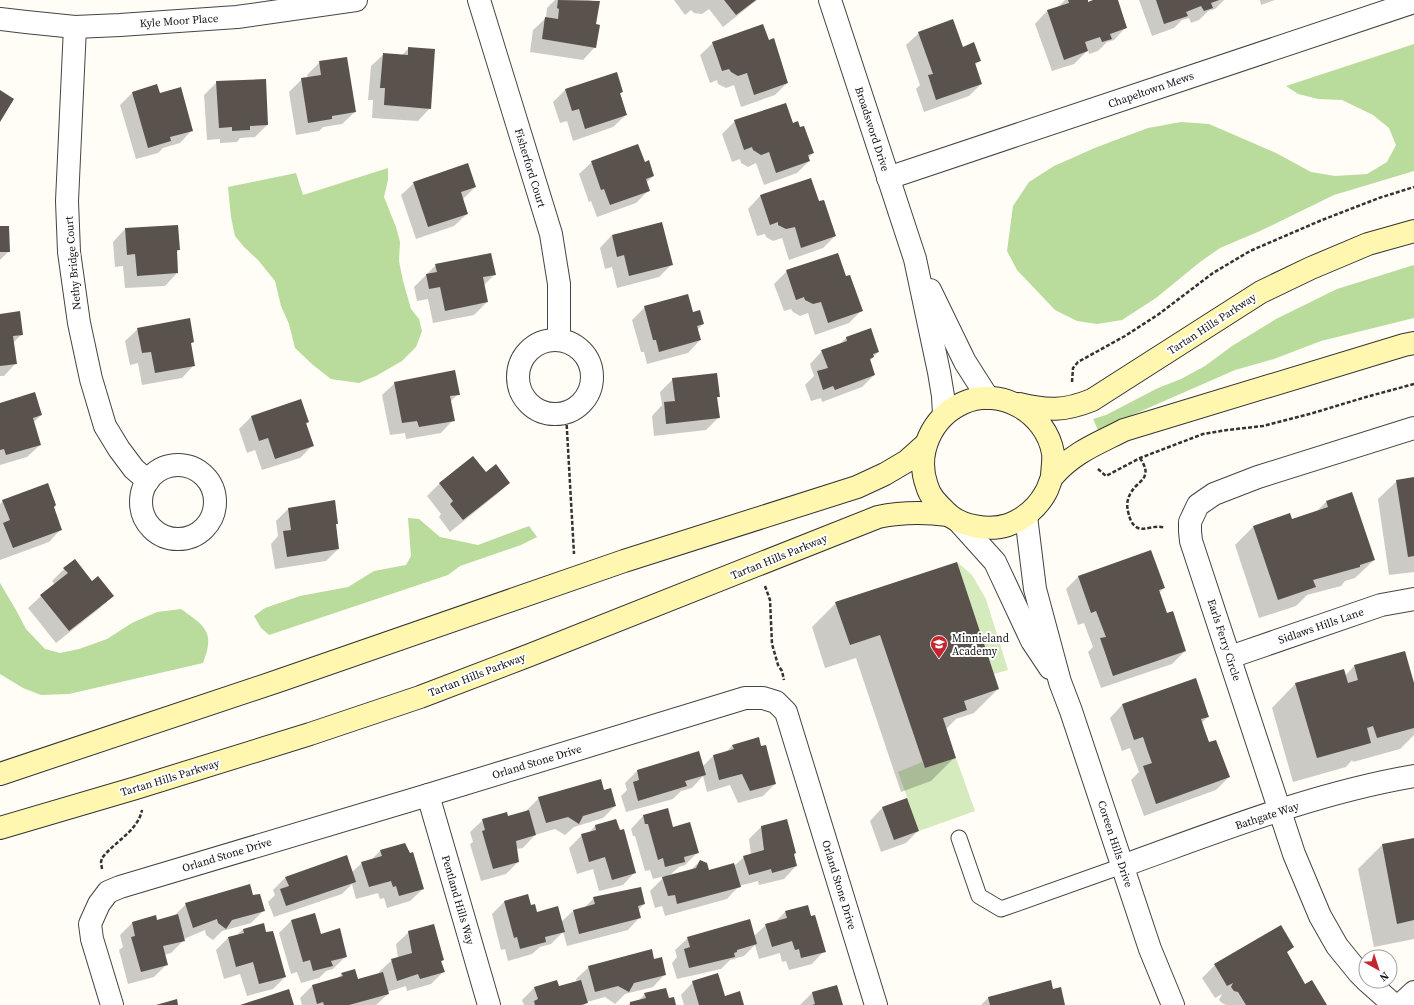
<svg xmlns="http://www.w3.org/2000/svg" width="1414" height="1005" viewBox="0 0 1414 1005" font-family="'Source Serif 4',serif">
<style>
.green{fill:#d5ebbd}
.forest{fill:#b9dc9c}
.shadow{fill:#0003}
.building{fill:#5a524d}
.lines{fill:none;stroke-linecap:round;stroke-linejoin:round}
.lane-casing{stroke:#444;stroke-width:17}
.street-casing{stroke:#444;stroke-width:24}
.secondary-casing{stroke:#333;stroke-width:24}
.path{stroke:#333;stroke-width:2.5;stroke-dasharray:4 2;stroke-linecap:butt}
.lane{stroke:#fff;stroke-width:15}
.street{stroke:#fff;stroke-width:22}
.secondary{stroke:#fff6b0;stroke-width:22}
.labels{text-anchor:middle;dominant-baseline:central;stroke-width:4;stroke-linejoin:round;paint-order:stroke}
.street-label{font-size:11px;fill:#111;stroke:#fff}
.poi-label{font-size:11px;fill:#111;stroke:#fff;text-anchor:start}
</style>
<rect width="100%" height="100%" fill="#fffdf5"/>
<!-- green -->
<g class="green">
<path d="M957,562L972,575L986,599L1008,670L994,674Z"/>
<path d="M956,758L975,811L919,831L898,772L922,762L925,768Z"/>
</g>
<!-- forest -->
<g class="forest">
<path d="M1414,44V171L1334,195L1260,231L1220,248L1200,262L1156,298L1122,320L1097,324L1077,321L1055,310L1017,270L1007,251L1013,206L1029,182L1054,166L1097,147L1148,128L1181,122L1209,124L1276,153L1311,172L1335,176L1367,174L1387,162L1396,145L1389,128L1373,115L1342,100L1318,99L1298,94L1286,86Z"/>
<path d="M388,168V180L384,197L396,227L400,242L399,261L403,281L411,309L419,319L422,331L416,347L402,361L376,376L359,383L331,379L313,365L295,348L289,324L281,306L275,281L258,260L244,247L235,236L231,217L228,187L296,173L303,195Z"/>
<path d="M1414,265V318L1321,341L1274,359L1235,370L1098,430L1093,419L1106,415L1158,388L1181,379L1205,366L1232,346L1276,319L1337,289Z"/>
<path d="M408,518L419,519L440,537L478,545L529,526L537,537L521,545L460,566L448,575L269,635L261,628L254,616L265,608L300,596L348,587L374,571L406,565L411,556Z"/>
<path d="M0,583L16,610L26,629L45,649L60,653L79,649L107,639L132,623L157,612L181,609C204,626 216,631 203,663L69,694L41,695L23,688L0,674Z"/>
</g>
<!-- shadow -->
<g class="shadow">
<path d="M555,0H588L599,2L595,25V47L583,60L530,52L533,30L546,18L547,8Z"/>
<path d="M674,0H757L723,27L709,9L702,14L694,13L691,10L685,15Z"/>
<path d="M1065,0H1087L1088,3L1096,0H1117L1126,27L1114,40L1107,42L1098,51L1089,54L1088,50L1074,64L1052,71L1035,24L1047,11L1057,8Z"/>
<path d="M1139,0H1224L1215,9L1208,11L1199,20L1191,23L1189,18L1182,20L1174,28L1152,36Z"/>
<path d="M1260,0H1275L1261,5Z"/>
<path d="M919,33L962,48L980,60L975,65L981,84L969,96L924,112L916,89L920,85L906,45Z"/>
<path d="M713,43L787,83L775,95L741,107L734,85L726,88L718,84L717,80L710,83L700,55Z"/>
<path d="M409,48L430,108L418,121L372,118L373,100H368L371,66L384,54L402,55Z"/>
<path d="M320,62L355,112L342,124L323,127L319,131L296,135L289,92L302,79L308,78L307,75Z"/>
<path d="M217,82L267,125L255,137L240,138L237,142L220,143V139L207,140L204,95Z"/>
<path d="M565,90L622,92L619,95L626,115L613,127L573,141L567,121L560,123L553,102Z"/>
<path d="M133,92L159,94L192,130L180,143L163,148L158,153L136,159L120,105Z"/>
<path d="M735,121L792,124L800,128L813,153L808,158L809,161L797,173L764,185L756,163L748,167L741,163L740,159L732,162L722,134Z"/>
<path d="M592,162L644,163L653,176L646,183L648,191L636,203L597,217L591,201L589,202L579,174Z"/>
<path d="M414,183L475,187L462,200L467,214L454,226L416,239L401,195Z"/>
<path d="M760,196L819,202L835,236L823,248L789,260L782,238L773,241L766,237L765,234L757,236L748,209Z"/>
<path d="M661,223L672,264L659,277L617,288L612,267L605,269L600,248L612,235Z"/>
<path d="M0,227L9,251L0,260Z"/>
<path d="M125,229L179,250L176,253L177,273L165,286L125,288L123,266L115,267L113,242Z"/>
<path d="M436,265L494,275L484,285L487,302L474,315L433,323L428,299L417,301L414,287Z"/>
<path d="M787,271L845,277L861,311L849,323L815,335L808,313L800,316L793,312L791,309L784,311L774,284Z"/>
<path d="M645,307L693,313L703,324L697,330L700,340L688,353L647,364L644,352H641L632,320Z"/>
<path d="M0,315L22,334L13,343L16,363L4,376H0Z"/>
<path d="M138,329L193,342L190,344L194,365L182,378L142,385L138,363L130,365L125,341Z"/>
<path d="M870,329L878,352L869,361L874,375L862,387L822,402L821,398L811,401L805,385L814,376L810,364L822,351L838,346L846,338Z"/>
<path d="M673,379L719,396L716,399L719,417L706,430L654,436L652,416L662,405L660,392Z"/>
<path d="M395,383L458,394L450,402L453,420L441,433L406,439L405,433L390,435L382,395Z"/>
<path d="M301,400L308,422L306,425L313,445L300,458L262,470L255,450L247,453L239,429L251,417Z"/>
<path d="M0,404L41,415L33,423L40,445L27,457L0,465Z"/>
<path d="M473,457L486,474L509,483L496,495L450,532L439,517L441,514L427,496L439,484Z"/>
<path d="M1414,478V572L1389,575L1378,499L1397,481Z"/>
<path d="M3,501L61,529L49,542L0,560V504Z"/>
<path d="M1326,502L1374,560L1355,578L1345,581L1341,586L1307,595L1296,606L1259,618L1235,545L1253,527L1291,521L1315,513Z"/>
<path d="M288,509L337,523L335,526L338,549L326,561L275,569L271,544L278,536L276,521Z"/>
<path d="M64,569L92,583L112,596L100,608L56,643L28,608L41,596L55,585L52,581Z"/>
<path d="M1078,577L1164,588L1159,593L1166,615L1185,651L1172,664L1101,688L1088,652L1093,647L1084,623L1078,625L1066,589Z"/>
<path d="M836,603L998,689L974,713L956,719L946,729L955,757L931,781L901,792L856,658L825,668L812,627Z"/>
<path d="M1354,666L1414,687V735L1400,749L1353,762L1352,760L1346,767L1293,782L1272,708L1296,683L1345,676Z"/>
<path d="M1195,680L1208,716L1202,723L1209,743L1229,777L1216,790L1144,816L1131,780L1139,772L1130,748L1122,751L1110,718L1122,705Z"/>
<path d="M733,745L775,784L763,796L738,803L730,785L707,792L703,776L692,788L681,791L673,799L626,812L621,796L627,790L625,783L637,771L702,767L713,756L726,752Z"/>
<path d="M603,791L615,806L603,818L574,827L565,835L555,829L535,835L523,848L516,849L518,862L506,874L481,881L470,844L473,842L470,832L483,820L507,818L527,812L526,811L539,798Z"/>
<path d="M907,799L918,831L906,843L881,852L870,821L882,808Z"/>
<path d="M667,809L672,828L697,853L685,865L679,867L669,876L690,871L700,861L708,871L734,866L744,857L751,855L749,839L761,827L793,855L796,866L784,879L759,885L758,881L739,886L727,899L665,916L662,906L655,908L650,891L665,876L653,879L650,870L645,871L635,836H633L631,829L643,816Z"/>
<path d="M616,820L635,872L623,885L599,891L593,869L577,874L569,848L582,835L588,834L595,826Z"/>
<path d="M1414,839V939L1374,947L1358,869L1382,845Z"/>
<path d="M381,850L423,889L410,901L387,908L384,898L380,899L378,893L356,899L352,884L342,894L274,917L268,902L275,895L273,890L286,877L352,872L362,863L371,860Z"/>
<path d="M527,896L530,906L536,913L561,922L573,911L584,908L594,898L644,904L638,910L640,917L628,930L567,946L563,932L551,944L540,947L532,954L508,961L505,949L501,950L492,914L504,902Z"/>
<path d="M186,904L263,911L251,923L222,931L213,940L206,935L205,930L184,939V940L171,953L164,955L167,964L154,977L128,984L119,950L123,947L120,935L132,923L157,921L174,916Z"/>
<path d="M807,906L824,951L812,964L789,970L786,961L782,962L780,953L759,959L755,945L744,956L730,960L721,969L677,979L672,963L677,957L675,950L688,938L754,936L766,925L775,922L785,912Z"/>
<path d="M314,914L321,935L346,956L333,969L326,971L319,978L301,983L297,972L291,974L279,933L291,921Z"/>
<path d="M243,929L266,934L285,977L273,989L247,996L240,974L224,979L216,950L228,938L237,935Z"/>
<path d="M409,932L443,960L441,962L443,972L431,984L407,991L406,986L387,992L388,994L376,1005H302L300,998L312,986L337,979L342,974L357,980L380,974L379,972L392,960L398,958L396,944Z"/>
<path d="M1292,947L1286,953L1305,985L1325,1005H1226L1222,1003L1219,1000L1222,994L1215,998L1202,978L1215,965Z"/>
<path d="M654,960L665,974L653,987L625,994L615,1004L605,997L587,1002L584,1005H524L522,1000L535,987H558L577,982L576,979L589,967Z"/>
<path d="M693,982L724,997L743,1005H684L681,995Z"/>
<path d="M1050,982L1053,990L1064,1005H981L988,998Z"/>
<path d="M836,986L842,1005H800L812,993Z"/>
<path d="M645,994L668,1000L675,1005H628L630,1003L638,1001Z"/>
</g>
<!-- building -->
<g class="building">
<path d="M558,0L600,1L596,24L600,25L596,48L542,39L545,17L558,19L559,9L557,8Z"/>
<path d="M724,0H756L736,15Z"/>
<path d="M1068,0H1088V2L1093,0H1118L1127,28L1110,34L1112,39L1102,42L1100,37L1085,42L1088,51L1064,60L1047,10L1069,3Z"/>
<path d="M1156,0H1219L1211,3L1213,8L1204,11L1201,6L1186,12L1188,16L1164,24Z"/>
<path d="M953,19L963,47L974,42L981,61L975,63L982,84L936,100L928,75L933,74L918,32Z"/>
<path d="M763,24L769,40L774,38L788,83L754,95L747,73L738,76L731,72L729,69L722,71L712,42Z"/>
<path d="M408,47L435,49L431,109L384,105L385,88H380L383,53L408,55Z"/>
<path d="M347,57L356,112L332,116V119L308,123L301,78L321,75L319,61Z"/>
<path d="M617,72L623,92L620,93L627,115L585,129L579,109L572,111L565,89Z"/>
<path d="M266,79L268,125L250,126V130L232,131V127L219,128L216,81Z"/>
<path d="M157,84L160,93L181,87L193,131L170,137L171,141L148,148L132,92Z"/>
<path d="M0,90L14,99L0,122Z"/>
<path d="M786,103L793,123L798,121L800,127L804,126L814,153L808,155L810,161L776,173L769,152L761,155L753,150L752,147L744,150L734,120Z"/>
<path d="M638,144L645,162L649,160L654,176L646,179L650,191L610,205L604,189L601,190L591,161Z"/>
<path d="M468,163L476,187L461,192L468,214L428,227L413,182Z"/>
<path d="M811,178L819,201L824,200L836,236L801,248L795,227L786,229L778,225V222L770,225L760,195Z"/>
<path d="M662,222L673,265L629,276L624,255L617,257L612,235Z"/>
<path d="M178,225L180,250H177L178,273L137,276L135,254L127,255L125,228Z"/>
<path d="M0,226H9L10,252H0Z"/>
<path d="M491,253L496,275L483,277L488,302L445,311L440,287L429,289L426,274L437,272L435,264Z"/>
<path d="M838,253L846,276L850,275L863,311L828,323L821,302L813,304L805,300L804,297L796,300L786,270Z"/>
<path d="M688,294L693,312L700,310L704,324L697,326L701,340L659,352L656,340H653L644,306Z"/>
<path d="M20,311L23,335L13,336L17,364L0,366V314Z"/>
<path d="M190,318L194,342L191,343L195,366L155,373L151,352L142,353L137,328Z"/>
<path d="M871,328L879,352L873,354L874,357L870,359L875,375L835,390L833,386L823,390L817,371L828,368L821,350L847,341L846,337Z"/>
<path d="M455,370L460,395L450,396L455,421L419,427L417,421L402,423L394,382Z"/>
<path d="M717,373L720,397H717L720,418L666,424L664,402L675,401L672,378Z"/>
<path d="M35,392L42,415L33,418L41,445L6,455L4,449L0,450V403Z"/>
<path d="M301,399L309,422L306,423L314,446L275,459L268,438L259,441L251,416Z"/>
<path d="M473,456L486,472L496,464L510,483L463,520L450,504L453,501L439,483Z"/>
<path d="M1414,477V556L1408,557L1396,480Z"/>
<path d="M48,483L56,505L54,507L62,530L13,548L3,523L10,520L2,500Z"/>
<path d="M1352,492L1375,560L1360,565V567L1313,580L1316,587L1278,600L1253,526L1290,513L1292,519L1328,507L1326,501Z"/>
<path d="M335,500L338,524H336L339,549L287,557L283,531L291,530L288,508Z"/>
<path d="M1151,550L1165,588L1159,590L1167,613L1173,611L1186,651L1113,676L1100,638L1106,637L1096,611L1091,613L1078,576Z"/>
<path d="M75,559L92,581L98,576L114,596L69,631L40,595L68,573L63,568Z"/>
<path d="M957,562L999,689L964,701L967,710L943,718L956,758L925,768L880,635L850,645L835,602Z"/>
<path d="M1405,651L1414,683V728L1377,738L1373,726L1367,728L1371,743L1317,758L1295,683L1344,669L1348,683L1358,680L1354,665Z"/>
<path d="M1196,678L1209,717L1201,719L1205,731L1209,742L1216,740L1230,777L1156,804L1143,766L1152,763L1148,752L1143,737L1134,740L1122,704Z"/>
<path d="M759,737L761,746L766,745L776,784L750,791L742,774L719,780L713,755L734,749L732,745Z"/>
<path d="M699,751L706,775L685,781L687,786L638,801L633,782L639,780L637,770Z"/>
<path d="M601,779L604,790L611,788L616,806L583,816L579,824L568,817L546,823L538,797Z"/>
<path d="M907,798L919,831L894,840L882,807Z"/>
<path d="M668,808L673,827L690,822L699,853L684,857L685,862L665,867L663,858L658,860L648,824H645L643,815Z"/>
<path d="M529,810L536,835L516,841L519,862L493,869L482,831L485,830L482,819L507,812L508,816Z"/>
<path d="M616,819L620,830L624,829L636,873L612,880L605,857L589,862L581,834L596,830L595,825Z"/>
<path d="M787,819L796,853L794,854L797,866L772,873L771,869L749,875L743,856L764,850L761,826Z"/>
<path d="M1414,838V920L1397,924L1382,844Z"/>
<path d="M405,843L410,853L413,852L424,889L399,896L396,886L393,887L391,881L369,887L361,862L382,856L380,850Z"/>
<path d="M347,855L356,882L286,906L280,889L289,886L285,877Z"/>
<path d="M700,860L707,863L709,870L734,863L741,887L677,904L675,895L668,896L662,877L696,868Z"/>
<path d="M250,884L253,895L260,894L265,911L232,920L226,929L218,923L217,919L193,928L185,903Z"/>
<path d="M641,887L645,904L638,906L641,918L579,934L573,910L595,904L593,897Z"/>
<path d="M528,894L531,905L535,904L537,912L558,906L565,932L545,937L546,942L520,949L517,937L514,938L504,901Z"/>
<path d="M808,905L811,916L815,915L826,952L801,958L799,949L795,950L792,941L772,947L765,924L787,918L785,911Z"/>
<path d="M315,913L321,934L340,928L347,957L331,961L333,966L313,971L310,960L303,962L291,920Z"/>
<path d="M178,914L185,941L163,946L168,965L141,972L131,937L135,936L132,922L156,915L157,920Z"/>
<path d="M750,919L757,944L737,950V952L734,953L735,957L689,968L684,949L690,947L687,937Z"/>
<path d="M264,923L266,932L273,931L286,977L259,984L253,962L236,967L228,937L244,933L243,929Z"/>
<path d="M434,924L444,960L441,961L445,972L420,979L418,974L397,981L391,959L412,953L408,931Z"/>
<path d="M1281,925L1294,947L1287,952L1305,984L1312,980L1327,1005H1246L1238,992L1234,991L1231,987L1233,983L1227,986L1214,964Z"/>
<path d="M652,949L654,959L662,957L666,975L634,983L629,992L618,986L595,992L588,966Z"/>
<path d="M355,969L358,979L383,972L389,994L349,1005H324L323,1002L317,1004L312,985L343,976L341,973Z"/>
<path d="M718,973L725,996L740,991L744,1005H699L692,981Z"/>
<path d="M557,980L559,986L581,980L588,1003L581,1005H535L534,1001L538,999L534,987Z"/>
<path d="M1051,980L1053,989L1061,987L1065,1005H990L988,997Z"/>
<path d="M837,985L843,1005H812L815,1004L812,992Z"/>
<path d="M666,988L669,998L674,997L676,1005H630V1002L646,998L644,993Z"/>
<path d="M289,989L294,1005H240Z"/>
<path d="M177,999L178,1005H156Z"/>
</g>
<g class="lines">
<defs>
<path id="lane" d="M959,838L979,896L1001,909L1122,866"/>
<g id="street">
<path d="M479,0L551,234L559,284V339"/>
<path d="M830,0L915,259L939,372L943,396L944,415"/>
<path d="M0,19L26,22L75,27L120,25L237,17L356,0"/>
<path d="M75,27L67,201L69,252L79,323L91,379L105,426L119,449L134,469L148,481"/>
<path d="M888,178L1414,2"/>
<path d="M930,290L965,362L988,398"/>
<circle cx="555" cy="377" r="37"/>
<circle cx="178" cy="502" r="37"/>
<path d="M1026,516L1035,589L1060,682L1071,711L1150,949L1173,1005"/>
<path d="M959,522L995,562L1032,641L1050,668"/>
<path d="M1230,657L1381,605L1414,599"/>
<path d="M428,795L489,1005"/>
<path d="M1122,866C1217,832 1314,793 1414,776"/>
<path d="M1366,980L1359,973L1337,946L1320,916L1294,854L1191,541L1190,531V522L1198,505L1214,494L1258,477L1414,428"/>
<path d="M1367,981L1394,1005"/>
<path d="M112,1005L92,939L90,924L99,904L108,892L120,887L428,795L745,698H763L776,702L786,712L876,1005"/>
<path d="M1400,1005L1414,992"/>
</g>
<g id="secondary">
<path d="M1019,404C1047,411 1065,411 1092,400L1261,292L1311,268L1368,244L1414,231"/>
<path d="M1052,477C1052,470 1054,461 1053,453C1046,413 1001,386 963,403C932,417 915,453 927,486C930,497 938,504 946,512C960,527 990,531 1008,525C1024,519 1038,507 1046,492C1049,487 1050,480 1053,476C1074,452 1097,444 1124,430L1404,345L1414,343"/>
<path d="M0,774L281,680L624,561L857,487L885,474L907,461L926,444"/>
<path d="M0,828L136,788L310,734L420,697L530,655L878,517C902,512 924,512 948,515"/>
</g>
</defs>
<!-- lane casing -->
<use href="#lane" class="lane-casing"/>
<!-- street casing -->
<use href="#street" class="street-casing"/>
<!-- secondary casing -->
<use href="#secondary" class="secondary-casing"/>
<!-- path -->
<g class="path">
<path d="M1072,382L1073,368L1078,362L1125,336L1159,314L1213,273L1250,251L1322,220L1379,198L1414,187"/>
<path d="M566,413L574,554"/>
<path d="M1140,458C1143,463 1147,469 1145,475C1144,479 1140,482 1137,485C1128,494 1125,503 1129,515C1130,520 1133,526 1138,528C1145,531 1155,524 1165,528"/>
<path d="M1098,469L1106,476L1140,458L1203,434L1227,430L1263,426L1313,413L1366,397L1414,384"/>
<path d="M765,586L770,600L772,644L778,665L782,671L784,680"/>
<path d="M102,869L101,862L102,858C114,842 138,831 142,810"/>
</g>
<!-- lane -->
<use href="#lane" class="lane"/>
<!-- street -->
<use href="#street" class="street"/>
<!-- secondary -->
<use href="#secondary" class="secondary"/>
</g>
<!-- icons -->
<defs>
<symbol id="school-pin" viewBox="-11 -11 22 30"><path d="M0 17L-7.5 6A9.5 9.5 0 1 1 7.5 6Z" fill="#c4262e" stroke="#fff"/><path d="M0-5L7-2L0 1L-7-2ZM-4 1L0 2.5L4 1V4Q0 6-4 4Z" fill="#fff"/></symbol>
</defs>
<g fill-rule="evenodd">
<use href="#school-pin" x="929" y="634" width="20" height="27"/>
</g>
<g class="labels">
<!-- street labels -->
<g class="street-label">
<text transform="translate(179 21) rotate(-4)">Kyle Moor Place</text>
<text transform="translate(1151 90) rotate(-19)">Chapeltown Mews</text>
<text transform="translate(872 129) rotate(72)">Broadsword Drive</text>
<text transform="translate(530 168) rotate(73)">Fisherford Court</text>
<text transform="translate(73 263) rotate(-95)">Nethy Bridge Court</text>
<text transform="translate(1212 324) rotate(-33)">Tartan Hills Parkway</text>
<text transform="translate(779 557) rotate(-22)">Tartan Hills Parkway</text>
<text transform="translate(1321 626) rotate(-19)">Sidlaws Hills Lane</text>
<text transform="translate(1224 640) rotate(72)">Earls Ferry Circle</text>
<text transform="translate(477 675) rotate(-21)">Tartan Hills Parkway</text>
<text transform="translate(537 762) rotate(-17)">Orland Stone Drive</text>
<text transform="translate(170 778) rotate(-17)">Tartan Hills Parkway</text>
<text transform="translate(1267 816) rotate(-18)">Bathgate Way</text>
<text transform="translate(1115 844) rotate(72)">Coreen Hills Drive</text>
<text transform="translate(227 855) rotate(-17)">Orland Stone Drive</text>
<text transform="translate(839 885) rotate(73)">Orland Stone Drive</text>
<text transform="translate(458 900) rotate(74)">Pentland Hills Way</text>
</g>
<!-- poi labels -->
<g class="poi-label">
<text x="952" y="638">Minnieland<tspan x="952" dy="13">Academy</tspan></text>
</g>
</g>
<!-- north arrow -->
<g transform="translate(1378 969) rotate(141)"><circle r="19" fill="#ffffff" stroke="#a0a0a0"/>
<path d="M0-3L7 15L0 10L-7 15Z" fill="#c4262e"/>
<text y="-6" font-size="11" font-weight="bold" text-anchor="middle" fill="#111111">N</text>
</g>
</svg>
